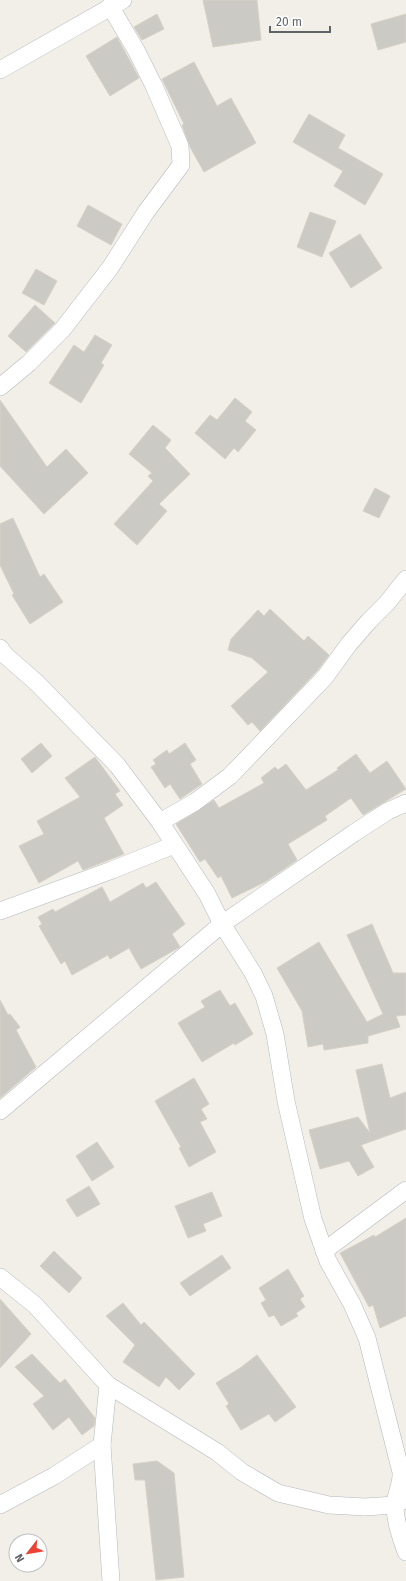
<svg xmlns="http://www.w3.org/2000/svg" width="406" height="1581" viewBox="0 0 406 1581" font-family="'Fira Sans',sans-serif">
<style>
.building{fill:#cccac5;stroke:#d6d1c6}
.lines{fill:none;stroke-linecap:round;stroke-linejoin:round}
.street-casing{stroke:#b5b8bc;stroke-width:18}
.street{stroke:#fff;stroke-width:17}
</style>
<rect width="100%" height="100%" fill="#f1efe8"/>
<!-- building -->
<g class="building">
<path d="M203,0H257L261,40L213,47Z"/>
<path d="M157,14L164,29L142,40L134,27Z"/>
<path d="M406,14V42L378,50L371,24Z"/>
<path d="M117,37L139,78L110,96L86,56Z"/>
<path d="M194,62L217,106L231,98L256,143L204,172L190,147L182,125L184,124L162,79Z"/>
<path d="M309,114L345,135L338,148L383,174L365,205L334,186L343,171L293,142Z"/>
<path d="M88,205L122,224L111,245L77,226Z"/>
<path d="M310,212L336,221L322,257L297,247Z"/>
<path d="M360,234L382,268L351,288L329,253Z"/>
<path d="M36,269L57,281L44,305L22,293Z"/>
<path d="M35,305L55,323L26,352L8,336Z"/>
<path d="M95,335L112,345L101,363L104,365L81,403L49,383L74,345L84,352Z"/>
<path d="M235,398L252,412L245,421L256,430L238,452L234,448L225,459L195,433L210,415L217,420Z"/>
<path d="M0,400L47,467L66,449L88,473L44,514L0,466Z"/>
<path d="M153,425L171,440L165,448L190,474L159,504L167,511L137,545L114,524L153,481L148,476L152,473L129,454Z"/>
<path d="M375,488L390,496L379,518L363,511Z"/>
<path d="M13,518L40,577L44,574L63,602L30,624L12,595L14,594L0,565V524Z"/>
<path d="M270,609L304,641L308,636L329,655L317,671L260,731L252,722L248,725L231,706L268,672L252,658L228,650L231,639L258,610L264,616Z"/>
<path d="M41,743L52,756L32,773L21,759Z"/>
<path d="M185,743L196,760L190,764L202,784L180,799L170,784L165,788L151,767L156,764L153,760L167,750L169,754Z"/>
<path d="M356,754L370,773L387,761L406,789L363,815L351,798L325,816L327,820L288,844L297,860L265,882L232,898L221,876L218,878L205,859L200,862L176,824L214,800L219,808L264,783L261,778L275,767L278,770L286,764L306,790L338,770L337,768Z"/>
<path d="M95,757L120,791L115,794L123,805L104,818L124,854L83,870L78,861L39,883L19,846L44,834L37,821L80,797L65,778Z"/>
<path d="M156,882L185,924L172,934L180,947L141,969L129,948L110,959L108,955L72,975L65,961L61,964L39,926L42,924L38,917L53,909L55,912L102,887L110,902L143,883L146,888Z"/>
<path d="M372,924L393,973H406V1015L396,1016L400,1027L368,1036V1043L324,1050L323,1044L308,1047L302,1011L277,968L319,942L367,1022L383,1014L347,935Z"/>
<path d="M220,990L230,1006L235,1003L253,1034L235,1045L234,1043L202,1062L178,1023L205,1007L201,1001Z"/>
<path d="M0,1000L8,1015L10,1014L20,1027L16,1030L36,1067L0,1098Z"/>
<path d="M382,1064L390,1098L406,1092V1129L361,1145L374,1167L358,1176L349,1161L320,1169L309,1130L358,1117L370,1133L356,1070Z"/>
<path d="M194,1078L209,1104L201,1109L207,1119L200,1122L216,1152L189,1167L179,1148L181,1147L155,1101Z"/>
<path d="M97,1142L114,1167L92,1181L76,1156Z"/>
<path d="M89,1186L100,1204L77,1217L66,1200Z"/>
<path d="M212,1192L222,1216L203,1224L206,1231L188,1238L175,1206Z"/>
<path d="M406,1218V1316L380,1328L373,1305L369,1307L340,1253L374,1235L375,1237Z"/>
<path d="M54,1251L82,1278L69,1293L40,1266Z"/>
<path d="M222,1255L231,1268L190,1296L180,1283Z"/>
<path d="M288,1269L304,1296L300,1299L305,1307L296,1313L298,1316L281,1326L274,1315L269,1317L261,1303L266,1300L259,1288Z"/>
<path d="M0,1299L31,1334L0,1368Z"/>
<path d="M123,1303L141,1325L144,1322L195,1374L179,1390L166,1377L159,1387L123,1362L135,1345L106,1316Z"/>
<path d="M32,1354L60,1383L65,1379L95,1418L94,1426L82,1435L69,1417L53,1430L33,1404L44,1396L15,1367Z"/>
<path d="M257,1355L296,1407L275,1422L269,1414L241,1430L226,1406L229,1404L216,1383L240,1368Z"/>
<path d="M157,1461L174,1473L184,1577L156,1580L145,1480H135L133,1464Z"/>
</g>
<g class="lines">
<defs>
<g id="street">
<path d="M0,70L123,0"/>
<path d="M0,387L29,363L62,330L110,268L146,212L181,165L180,146L154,86L136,50L110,6"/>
<path d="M0,648L5,655L37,683L117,765L160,822L207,894L222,924L253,973L264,996L275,1034L286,1101L313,1219L328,1261L352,1304L367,1338L401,1472C402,1486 395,1494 395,1506C395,1521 401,1538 406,1552"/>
<path d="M160,822L195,802L230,776L325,677L349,644L369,621L387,603L406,579"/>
<path d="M0,911L112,870L174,845"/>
<path d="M0,1111L222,924L354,833L388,811L406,803"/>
<path d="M324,1251L406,1190"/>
<path d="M0,1277L35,1305L108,1385L217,1452L242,1472L278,1493L329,1505L365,1507L395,1505L404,1500"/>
<path d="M108,1385L102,1445L111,1581"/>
<path d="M0,1505L54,1476L102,1445"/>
</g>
</defs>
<!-- street casing -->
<use href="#street" class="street-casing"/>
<!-- street -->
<use href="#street" class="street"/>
</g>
<!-- north arrow -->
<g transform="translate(28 1553) rotate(239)"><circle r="19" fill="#ffffff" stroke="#bfc1c3"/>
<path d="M0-3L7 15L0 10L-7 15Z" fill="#ea4335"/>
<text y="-6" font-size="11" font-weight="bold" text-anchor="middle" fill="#5f6368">N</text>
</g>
<!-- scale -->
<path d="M270 26v6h60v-6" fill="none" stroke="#5f6368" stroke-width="2"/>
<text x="276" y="26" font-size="12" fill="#5f6368" stroke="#ffffff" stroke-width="3" paint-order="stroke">20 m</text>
</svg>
